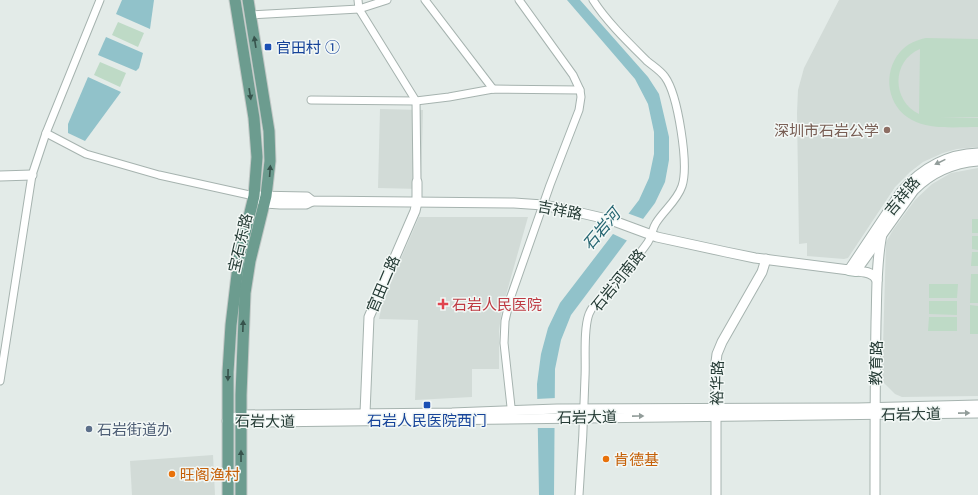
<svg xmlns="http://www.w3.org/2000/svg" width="978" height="495" viewBox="0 0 978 495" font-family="Mulish,'Noto Sans SC',sans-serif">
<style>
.built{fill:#d2dbd7}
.green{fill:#bedac6;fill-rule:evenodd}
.water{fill:#91c2ca}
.pier{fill:#e3ebe8}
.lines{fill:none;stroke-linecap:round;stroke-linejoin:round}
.minor-casing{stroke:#a6b3af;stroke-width:9}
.tertiary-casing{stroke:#a6b3af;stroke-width:11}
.secondary-casing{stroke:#a3b6af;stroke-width:12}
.primary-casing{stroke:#c2c8c6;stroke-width:13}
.minor{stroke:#fff;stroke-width:7}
.tertiary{stroke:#fff;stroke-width:9}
.secondary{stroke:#fff;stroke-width:10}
.primary{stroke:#6c9c8f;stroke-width:11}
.oneway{fill:#37534c}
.oneway2{fill:#929d9a}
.transit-dot{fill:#1a4fb4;stroke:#f3f8f6;stroke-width:1.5}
.education-dot{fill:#8d6e63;stroke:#f3f8f6;stroke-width:1.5}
.health-dot{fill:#e0444e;stroke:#f3f8f6;stroke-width:1.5}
.service-dot{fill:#5c6f8a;stroke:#f3f8f6;stroke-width:1.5}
.food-dot{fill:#e8710a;stroke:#f3f8f6;stroke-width:1.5}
.labels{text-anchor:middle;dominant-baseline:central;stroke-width:3;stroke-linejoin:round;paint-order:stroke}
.transit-label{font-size:15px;fill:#164399;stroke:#f3f8f6;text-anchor:start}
.education-label{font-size:15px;fill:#785e54;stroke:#f3f8f6;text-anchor:end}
.street-label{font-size:15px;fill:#253b35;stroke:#f3f8f6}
.health-label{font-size:15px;fill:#be3a42;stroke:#f3f8f6;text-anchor:start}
.service-label{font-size:15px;fill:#4e5e75;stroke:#f3f8f6;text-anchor:start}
.food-label{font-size:15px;fill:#c56008;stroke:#f3f8f6;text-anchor:start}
.water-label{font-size:16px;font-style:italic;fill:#256571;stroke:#f3f8f6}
</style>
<rect width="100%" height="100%" fill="#e3ebe8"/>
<!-- built -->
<g class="built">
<path d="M839,0H978V147L957,149L943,153L923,162L910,172L895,187L848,258L844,259L807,256V243L799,244L797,113L798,90L804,68Z"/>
<path d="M380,109L423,110L421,189L378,188Z"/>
<path d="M978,168V396L902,397L895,394L882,381L886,242L893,230L915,200L932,184L951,173Z"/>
<path d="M419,217H528L502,309L499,331V369H472V397L415,400L418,320L379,319L383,300Z"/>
<path d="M213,455L215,495H132L130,461Z"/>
</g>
<!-- green -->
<g class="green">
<path d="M118,22L144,33L138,47L112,35Z"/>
<path d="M926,38L978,39V117H940L978,118V127C958,127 929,130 912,120C887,107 882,73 900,52C907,44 916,40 926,38ZM920,49L919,113V114C892,101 891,61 920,49Z"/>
<path d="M100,62L126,73L120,87L94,75Z"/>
<rect x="972" y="219" width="6" height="14"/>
<path d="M972,236H978V250L972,249Z"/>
<path d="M972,252H978V266H971Z"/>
<path d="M971,274H978V303H970Z"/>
<path d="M929,284H958L957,298H929Z"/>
<path d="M929,301H957V315L929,314Z"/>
<path d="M970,305L978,306V334H970Z"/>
<path d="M929,317H957V331H928Z"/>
</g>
<!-- water -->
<g class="water">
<path d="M122,0H154L150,29L116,14Z"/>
<path d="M567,0H580L648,77L659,94L669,137V160L665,182L655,203L571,315L561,340L555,369L554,495H539L537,384L541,354L548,328L560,303L639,200L649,178L654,154V132L648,104L635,79Z"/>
<path d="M106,37L143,53L139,68L136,71L98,55Z"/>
<path d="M88,77L121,92L85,141L68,133V124Z"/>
</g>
<!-- pier -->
<g class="pier">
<path d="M627,213L646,220L630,242L611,233Z"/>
<path d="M556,398V428H536V399Z"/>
</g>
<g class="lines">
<defs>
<g id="minor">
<path d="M358,0L359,9L416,101L417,182"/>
<path d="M425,0L493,89"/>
<path d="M251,15L359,9L387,0"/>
<path d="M311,100L416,101L449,97L493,89L580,90"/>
<path d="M46,133L86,154L159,175L254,196"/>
<path d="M0,381L32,175L46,133L100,0"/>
<path d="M512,416L504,343L505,321L510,299L550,185L579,110L581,97L580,90L573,75L519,0"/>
<path d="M579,495C582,456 584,417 585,377C586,360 583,330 589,314C592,306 599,299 605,293C619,276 636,260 648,242C652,236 652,229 656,223C664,210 677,201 682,186C689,165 678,95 665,77C661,71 653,66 647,61C630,44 606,21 593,0"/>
</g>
<g id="tertiary">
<path d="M0,176L32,175"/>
<path d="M254,196L307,197L312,201L514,203L543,205L568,210L611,220L657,237L726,252L755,258L849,270L901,192C921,169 947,154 978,153"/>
<path d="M260,200L265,203L280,204H306L312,201"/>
<path d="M877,280C873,272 864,272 856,271L914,190C931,173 953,163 978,161"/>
<path d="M365,413L369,317L415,211L417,202V182"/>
<path d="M227,421L241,415L452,413L557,409L858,408L978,405"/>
<path d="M263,422L978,413"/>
<path d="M716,495V362L717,354L722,342L762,272L766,259"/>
<path d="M875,495C875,437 875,380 876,322C877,293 876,263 882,234"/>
</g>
<path id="secondary" d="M849,270L856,271"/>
<g id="primary">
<path d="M228,495V372L231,325L239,258L254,196L257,157L254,118L235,0"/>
<path d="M241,495V395L245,293L250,261L266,196L270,161L269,131L248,0"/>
</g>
</defs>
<!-- minor casing -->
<use href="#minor" class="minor-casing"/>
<!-- tertiary casing -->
<use href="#tertiary" class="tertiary-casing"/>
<!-- secondary casing -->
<use href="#secondary" class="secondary-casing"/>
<!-- primary casing -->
<use href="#primary" class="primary-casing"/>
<!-- minor -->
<use href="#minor" class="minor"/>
<!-- tertiary -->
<use href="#tertiary" class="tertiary"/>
<!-- secondary -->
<use href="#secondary" class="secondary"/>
<!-- primary -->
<use href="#primary" class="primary"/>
</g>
<!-- one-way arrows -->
<defs><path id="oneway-solid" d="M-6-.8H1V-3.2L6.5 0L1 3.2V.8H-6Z"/></defs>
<g class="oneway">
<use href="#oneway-solid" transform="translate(255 42) rotate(-99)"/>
<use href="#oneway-solid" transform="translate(250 94) rotate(81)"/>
<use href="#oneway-solid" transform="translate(270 171) rotate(-86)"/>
<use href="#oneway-solid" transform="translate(243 326) rotate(-88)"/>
<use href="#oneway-solid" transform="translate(228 375) rotate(91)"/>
<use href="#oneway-solid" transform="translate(241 456) rotate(-90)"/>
</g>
<g class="oneway2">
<use href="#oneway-solid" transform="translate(940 162) rotate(154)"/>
<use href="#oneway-solid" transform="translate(964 413) rotate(-1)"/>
<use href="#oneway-solid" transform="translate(638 416) rotate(-1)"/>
</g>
<!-- markers -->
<g class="transit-dot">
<rect x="264" y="43" width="8" height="8" rx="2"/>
<rect x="423" y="401" width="8" height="8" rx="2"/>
</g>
<circle class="education-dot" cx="887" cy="130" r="4"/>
<path class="health-dot" d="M441 298h4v4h4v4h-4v4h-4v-4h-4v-4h4z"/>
<circle class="service-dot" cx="89" cy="429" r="4"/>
<g class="food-dot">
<circle cx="606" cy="459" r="4"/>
<circle cx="172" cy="474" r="4"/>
</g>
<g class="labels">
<!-- transit labels -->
<g class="transit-label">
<text x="276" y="47">官田村 ①</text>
<text x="427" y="420" text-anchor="middle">石岩人民医院西门</text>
</g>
<!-- education labels -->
<g class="education-label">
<text x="879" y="130">深圳市石岩公学</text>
</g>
<!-- street labels -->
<g class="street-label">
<text transform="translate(902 196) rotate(-50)">吉祥路</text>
<text transform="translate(560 210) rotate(11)">吉祥路</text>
<text transform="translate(240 243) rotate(-77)">宝石东路</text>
<text transform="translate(618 280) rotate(-51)">石岩河南路</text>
<text transform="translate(383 284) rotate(-67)">官田二路</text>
<text transform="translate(876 363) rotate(-89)">教育路</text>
<text transform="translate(717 383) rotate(-89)">裕华路</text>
<text transform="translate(911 414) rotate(-1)">石岩大道</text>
<text transform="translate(587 417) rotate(-1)">石岩大道</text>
<text transform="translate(265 421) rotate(1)">石岩大道</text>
</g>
<!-- health labels -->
<g class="health-label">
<text x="452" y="304">石岩人民医院</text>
</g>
<!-- service labels -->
<g class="service-label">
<text x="97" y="429">石岩街道办</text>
</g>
<!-- food labels -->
<g class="food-label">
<text x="614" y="459">肯德基</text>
<text x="180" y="474">旺阁渔村</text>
</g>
<!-- water labels -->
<g class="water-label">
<text transform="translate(601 229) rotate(-50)">石岩河</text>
</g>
</g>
</svg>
